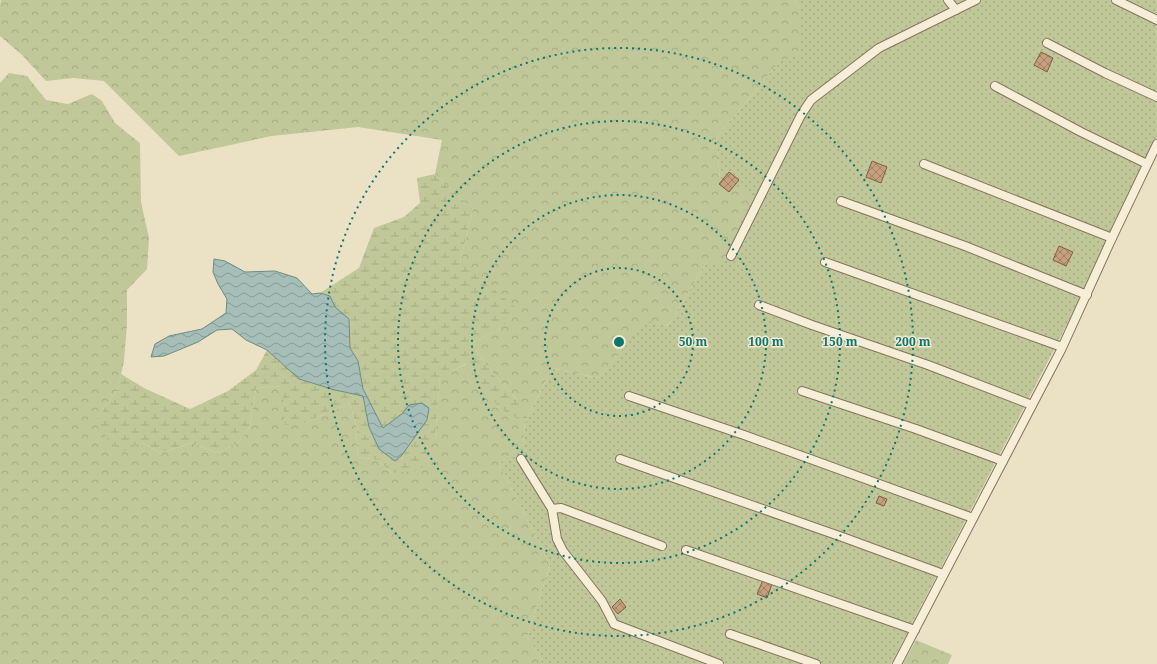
<svg xmlns="http://www.w3.org/2000/svg" width="1157" height="664" viewBox="0 0 1157 664" font-family="'Noto Serif',serif">
<style>
.green{fill:url(#green-dots)}
.forest{fill:url(#forest-crowns)}
.wetland{fill:url(#wetland-marsh)}
.water{fill:url(#water-waves);stroke:#6d8c85}
.building{fill:url(#building-cross-hatch);stroke:#815f44}
.lines{fill:none;stroke-linecap:round;stroke-linejoin:round}
.street-casing{stroke:#84735c;stroke-width:10}
.street{stroke:#f6eed7;stroke-width:8}
.ring{fill:none;stroke:#0f766e;stroke-width:2;stroke-dasharray:2 4}
.centre{fill:#0f766e;stroke:#f3ebd3;stroke-width:2}
.ring-label{font-size:12px;text-anchor:middle;font-weight:bold;fill:#0f766e;stroke:#f3ebd3;stroke-width:3;stroke-linejoin:round;paint-order:stroke}
</style>
<defs>
<pattern id="green-dots" width="8" height="8" patternUnits="userSpaceOnUse"><rect width="8" height="8" fill="#c0c899"/><path d="M2 2h.1M6 6h.1" fill="none" stroke="#a6ac83" stroke-width="1.8" stroke-linecap="round"/></pattern>
<pattern id="forest-crowns" width="20" height="18" patternUnits="userSpaceOnUse"><rect width="20" height="18" fill="#c0c899"/><path d="M2 6a3 3 0 1 1 6 0M12 15a3 3 0 1 1 6 0" fill="none" stroke="#a6ac83"/></pattern>
<pattern id="wetland-marsh" width="20" height="14" patternUnits="userSpaceOnUse"><rect width="20" height="14" fill="#c0c899"/><path d="M1 5h8M5 5V1M11 12h8M15 12V8" fill="none" stroke="#a6ac83"/></pattern>
<pattern id="water-waves" width="16" height="10" patternUnits="userSpaceOnUse"><rect width="16" height="10" fill="#a6beb8"/><path d="M0 5q4-4 8 0t8 0" fill="none" stroke="#889b95"/></pattern>
<pattern id="building-cross-hatch" width="8" height="8" patternUnits="userSpaceOnUse"><rect width="8" height="8" fill="#c69f7d"/><path d="M0 0l8 8M0 8l8-8" fill="none" stroke="#a28266"/></pattern>
</defs>
<rect width="100%" height="100%" fill="#ebe1c4"/>
<!-- green -->
<path class="green" d="M794,0H1157V151L891,664H819L807,660L803,664H542L538,653L527,637L550,565L499,464L523,444L525,423L552,368L598,378L647,320L668,326L706,263L720,178L716,138L781,60L800,7Z"/>
<!-- forest -->
<g class="forest">
<path d="M1,0H794L800,7L799,56L781,60L716,138L720,178L753,194L723,263H706L668,326L647,321L598,378L552,368L525,423L523,444L499,464L550,565L527,637L538,653L542,664H0V83L9,73L27,76L46,100L68,104L92,94L102,101L115,123L140,143L141,202L149,238L147,269L127,290V324L124,361L118,389L98,417L160,453L191,443L217,453L238,443L250,426L256,388L282,386L304,423L350,403L356,426L358,457L378,460L392,473L435,439L440,377L466,364L499,408L517,399L494,375L471,344L500,328L460,262L473,209L435,174L442,140L358,127L272,136L179,156L104,81L73,78L46,81L22,55L0,36V5Z"/>
<path d="M916,640L952,655L948,664H903Z"/>
</g>
<!-- wetland -->
<path class="wetland" d="M435,174L473,209L460,262L520,311L500,328L471,344L494,375L517,399L525,423L499,408L465,364L440,378L435,439L421,470L392,473L378,460L358,457L356,426L350,403L304,423L285,425L282,386L256,388L250,426L238,443L217,453L191,443L160,453L141,442L122,453L108,440L97,424L98,417L118,389L121,374L144,388L190,409L228,391L256,370L267,350L299,379L335,390L363,396L365,410L402,455L427,420L409,405L403,413L383,428L363,389L358,361L350,348L349,319L335,307L330,296L320,293L359,268L374,228L404,217L420,203L417,178Z"/>
<!-- water -->
<path class="water" d="M214,259L225,261L245,272L275,271L297,278L312,294L320,293L330,296L335,307L349,319L350,348L358,361L363,389L383,428L403,413L409,405L422,403L429,408L427,420L402,455L395,461L379,449L369,427L363,396L335,390L299,379L267,350L246,340L232,329L217,330L198,342L164,356L151,357L155,344L169,336L202,329L226,313L227,299L218,284L213,272Z"/>
<!-- building -->
<g class="building">
<path d="M1041,52L1053,58L1047,72L1034,65Z"/>
<path d="M872,161L887,167L881,183L866,177Z"/>
<path d="M729,172L739,180L729,192L719,184Z"/>
<path d="M1059,246L1073,252L1066,266L1053,260Z"/>
<path d="M879,496L887,499L884,506L876,503Z"/>
<path d="M763,580L772,584L767,598L757,594Z"/>
<path d="M620,599L626,607L618,614L612,607Z"/>
</g>
<g class="lines">
<defs>
<g id="street">
<path d="M948,0L956,10"/>
<path d="M1116,0L1157,20"/>
<path d="M1047,43L1105,73L1157,97"/>
<path d="M995,86L1081,132L1147,164"/>
<path d="M924,164L1112,238"/>
<path d="M841,201L965,246L1087,295"/>
<path d="M731,256L801,115L811,100L879,48L976,0"/>
<path d="M825,262L1062,347"/>
<path d="M759,305L812,325L928,365L1032,405"/>
<path d="M802,391L916,429L1003,461"/>
<path d="M629,396L744,435L973,518"/>
<path d="M521,459L552,509L557,539L563,551L602,601L614,624L719,664"/>
<path d="M620,459L845,538L943,574"/>
<path d="M552,509L561,508L662,546"/>
<path d="M686,550L915,630"/>
<path d="M730,634L816,664"/>
<path d="M897,664L1061,350L1112,238L1157,144"/>
</g>
</defs>
<!-- street casing -->
<use href="#street" class="street-casing"/>
<!-- street -->
<use href="#street" class="street"/>
</g>
<!-- distance rings -->
<g class="ring">
<circle cx="619" cy="342" r="74"/>
<circle cx="619" cy="342" r="147"/>
<circle cx="619" cy="342" r="221"/>
<circle cx="619" cy="342" r="294"/>
</g>
<circle cx="619" cy="342" r="6" class="centre"/>
<g class="ring-label">
<text x="693" y="346">50 m</text>
<text x="766" y="346">100 m</text>
<text x="840" y="346">150 m</text>
<text x="913" y="346">200 m</text>
</g>
</svg>
